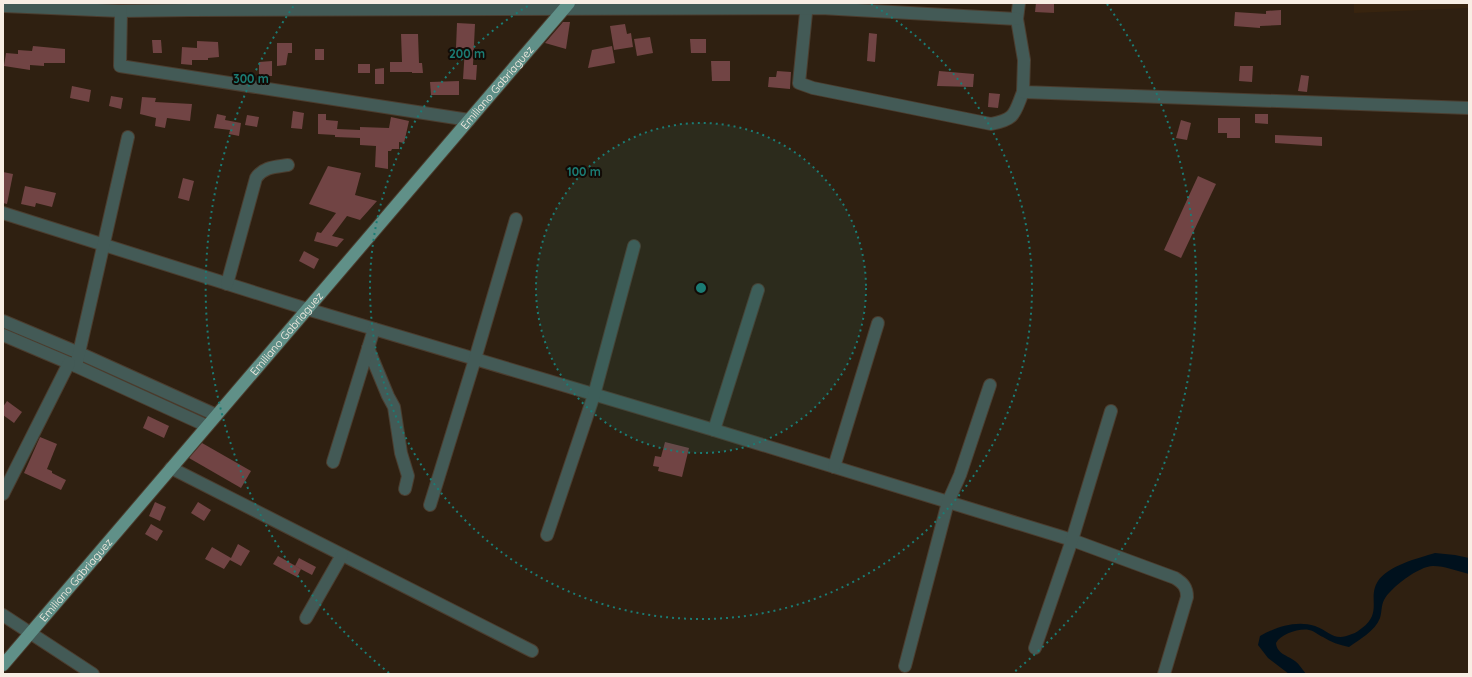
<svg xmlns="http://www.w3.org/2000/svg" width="1472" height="677" viewBox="0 0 1472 677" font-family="Quicksand,sans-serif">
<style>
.built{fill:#38240f}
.water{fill:#00111d}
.building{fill:#714444}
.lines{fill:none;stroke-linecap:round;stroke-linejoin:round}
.minor-casing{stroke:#4b3d2f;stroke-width:14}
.major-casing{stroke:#4b3d2f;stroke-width:14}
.minor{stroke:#435a56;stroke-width:12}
.major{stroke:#609088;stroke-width:12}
.ring{fill:none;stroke:#1b7c74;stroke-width:2;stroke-dasharray:2 4}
.labels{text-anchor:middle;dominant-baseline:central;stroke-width:4;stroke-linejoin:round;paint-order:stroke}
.street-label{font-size:11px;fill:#f8eee4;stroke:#120b06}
.centre{fill:#1b7c74;stroke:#120b06;stroke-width:2}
.ring-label{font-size:12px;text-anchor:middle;font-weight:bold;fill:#1b7c74;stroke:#120b06;stroke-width:4;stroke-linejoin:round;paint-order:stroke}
</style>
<rect width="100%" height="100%" fill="#2f2011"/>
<!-- built -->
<path class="built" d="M1354,3H1469V8L1354,13Z"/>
<!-- water -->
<path class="water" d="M1435,553L1455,555L1469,558V574C1457,571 1445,566 1433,566C1419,566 1390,588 1384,600C1381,606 1382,612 1380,618C1375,631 1360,639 1349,647C1339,645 1331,642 1323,637C1318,635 1315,631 1309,630C1299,628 1281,634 1276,643C1277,654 1287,655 1295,661C1299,664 1302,669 1306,674H1289L1268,658L1258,645L1260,636C1276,627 1296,620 1315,626C1331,632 1334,642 1352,634C1356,633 1359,630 1362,628C1383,612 1367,598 1378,581C1388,566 1418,558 1435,553Z"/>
<!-- building -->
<g class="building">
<path d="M1036,3H1054V13L1035,12Z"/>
<path d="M1281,10V25L1260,26V28L1234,26L1235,12L1266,14V11Z"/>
<path d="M563,22H570L566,49L545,43Z"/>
<path d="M457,23L475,24L473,65H477L476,80L463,79L465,48H456Z"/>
<path d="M625,24L627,34L631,33L633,47L614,50L610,26Z"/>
<path d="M869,33L877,34L875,62L867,61Z"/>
<path d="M401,34H418L419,63H422L423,73H412V72H390V62H402Z"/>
<path d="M650,37L653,53L637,56L634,39Z"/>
<path d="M690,39H706V53H691Z"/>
<path d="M152,40H161L162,53H153Z"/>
<path d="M197,41L218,42L219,57L208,58V60H192V65L181,64L182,47L197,48Z"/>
<path d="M277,43H292V53H288L286,65L277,66Z"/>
<path d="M33,46L65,49V63H44V66L30,65V70L4,66L6,53L18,54V50L32,51Z"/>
<path d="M612,46L615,63L588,68L592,50Z"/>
<rect x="315" y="49" width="9" height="11"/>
<path d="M272,61V76H259V62Z"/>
<path d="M711,61H730V81H712Z"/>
<rect x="358" y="64" width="12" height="9"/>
<path d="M1240,66H1253L1252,82L1239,81Z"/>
<path d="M384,68V84H375V69Z"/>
<path d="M777,71L791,72L790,89L768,87L769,77H776Z"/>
<path d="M939,71L974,74L973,87L937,86Z"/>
<path d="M1301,75L1309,76L1307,92L1298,91Z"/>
<path d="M459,81V95H431L430,82Z"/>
<path d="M72,86L91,90L89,102L70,98Z"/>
<path d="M989,93L1000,94L998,108L988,107Z"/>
<path d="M111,96L123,98L121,109L109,106Z"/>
<path d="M142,97L156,98L155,102L192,104L190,121L167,118L165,128L155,126L156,118L140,114Z"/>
<path d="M293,111L304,113L302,129L291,128Z"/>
<path d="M217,114L226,116L225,120L241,123L239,136L229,134L230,130L214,128Z"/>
<path d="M318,114H326V120L338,121L337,129L360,130V127L389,128L391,117L409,121L404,143L399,142V149H392L391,151H388V169L375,167L376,146L360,145V138L335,137V135L318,134Z"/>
<path d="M1255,114H1268V124L1255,123Z"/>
<path d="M247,115L259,117L257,127L245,125Z"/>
<path d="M1218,118H1240V138H1227V133H1218Z"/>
<path d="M1181,120L1191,123L1187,140L1176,138Z"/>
<path d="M1275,135L1322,137V146L1275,143Z"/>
<path d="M328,166L361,173L355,195L377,201L360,220L347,216L332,236L344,239L337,247L314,241L317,232L321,233L336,213L309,204Z"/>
<path d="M3,172L13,174L7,204L3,203Z"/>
<path d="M1198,176L1216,184L1181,258L1164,250Z"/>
<path d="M183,178L194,181L189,201L178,198Z"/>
<path d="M25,186L56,193L52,207L36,203L35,207L21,204Z"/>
<path d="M304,251L319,259L314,269L299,261Z"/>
<path d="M7,401L22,412L14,423L3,415V407Z"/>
<path d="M148,416L169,426L164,438L143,428Z"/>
<path d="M40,437L57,444L47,469L52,471V473L66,480L61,490L24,473Z"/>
<path d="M665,442L689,448L682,477L658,471L659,467L653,466L655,456L661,457Z"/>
<path d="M202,443L251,471L241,488L189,458Z"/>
<path d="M155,502L166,507L160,521L149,516Z"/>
<path d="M198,502L211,510L204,521L191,513Z"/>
<path d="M151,524L163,531L157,541L145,534Z"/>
<path d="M238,544L250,551L241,566L230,560L224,569L205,559L212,547L231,558Z"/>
<path d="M278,556L301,569L297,577L273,564Z"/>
<path d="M299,558L316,567L312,575L295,566Z"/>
</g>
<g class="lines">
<defs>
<g id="minor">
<path d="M807,3L799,83L813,88L991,124C1016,119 1014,114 1023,92"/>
<path d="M1019,3L1017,19L1024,60L1023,92L1469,108"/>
<path d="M3,6L121,11L190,10L821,8L1017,19"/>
<path d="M121,11L120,66L469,120"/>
<path d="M3,213L307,309L714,430L1072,540L1175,578C1183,583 1187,587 1187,597L1164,674"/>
<path d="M227,284L256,178C263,167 275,167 288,165"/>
<path d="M3,321L79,353L216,415"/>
<path d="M3,335L69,363L207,426"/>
<path d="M368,348L388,396L394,407L401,453L408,476L405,489"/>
<path d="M76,366L128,137"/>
<path d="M714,430L758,290"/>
<path d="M333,462L374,329"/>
<path d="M834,467L878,323"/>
<path d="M171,468L532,651"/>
<path d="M3,494L69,363"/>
<path d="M430,505L475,359L516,219"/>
<path d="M547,535L594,395L634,246"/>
<path d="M3,615L93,674"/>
<path d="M306,618L342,555"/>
<path d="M1035,648L1072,540L1111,411"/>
<path d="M905,666L948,502L960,475L990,385"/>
</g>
<g id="major">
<path id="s1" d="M3,665L569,3"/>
</g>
</defs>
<!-- minor casing -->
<use href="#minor" class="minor-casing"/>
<!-- major casing -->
<use href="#major" class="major-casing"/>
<!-- minor -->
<use href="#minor" class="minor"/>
<!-- major -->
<use href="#major" class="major"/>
</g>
<!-- distance rings -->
<circle cx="701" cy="288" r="165" fill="#1b7c74" fill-opacity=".12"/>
<g class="ring">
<circle cx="701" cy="288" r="165"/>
<path d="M871 4A331 331 0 1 1 531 4"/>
<path d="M389 673A496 496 0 0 1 295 4M1107 4A496 496 0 0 1 1013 673"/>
</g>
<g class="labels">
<!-- street labels -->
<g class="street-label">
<text stroke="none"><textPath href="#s1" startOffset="760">Emiliano Gabriaguez</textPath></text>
<text stroke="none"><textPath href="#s1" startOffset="436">Emiliano Gabriaguez</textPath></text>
<text stroke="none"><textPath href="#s1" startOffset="112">Emiliano Gabriaguez</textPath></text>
</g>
</g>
<circle cx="701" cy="288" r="6" class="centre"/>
<g class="ring-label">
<text x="467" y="58">200 m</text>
<text x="251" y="83">300 m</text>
<text x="584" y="176">100 m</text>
</g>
<!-- border -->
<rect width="1472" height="677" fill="none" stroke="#f8eee4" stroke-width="8"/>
</svg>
